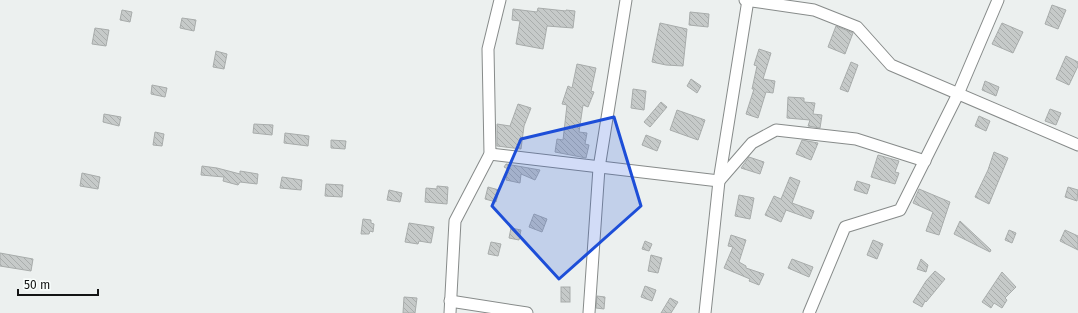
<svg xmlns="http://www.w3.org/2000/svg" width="1078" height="313" viewBox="0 0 1078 313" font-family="'Fira Sans',sans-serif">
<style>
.building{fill:url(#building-back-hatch);stroke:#a8acab}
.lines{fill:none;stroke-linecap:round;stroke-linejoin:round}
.minor-casing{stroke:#878b8a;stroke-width:13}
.minor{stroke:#fff;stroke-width:11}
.marked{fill:#1d4ed8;fill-opacity:0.2;stroke:#1d4ed8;stroke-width:3;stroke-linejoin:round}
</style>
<defs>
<pattern id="building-back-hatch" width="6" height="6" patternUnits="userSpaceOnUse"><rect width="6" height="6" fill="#c6cac9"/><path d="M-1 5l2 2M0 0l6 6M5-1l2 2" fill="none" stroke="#a9adac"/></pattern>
</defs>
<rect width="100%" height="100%" fill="#ecf0ef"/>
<!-- building -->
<g class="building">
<path d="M1052,5L1066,10L1058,29L1045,24Z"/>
<path d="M538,8L566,11V10L575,11L573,28L547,26L543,49L516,44L520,21L512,20L513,9L537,12Z"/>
<path d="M122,10L132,12L130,22L120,20Z"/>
<path d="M690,12L709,14L708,27L689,25Z"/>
<path d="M182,18L196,20L194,31L180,28Z"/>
<path d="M660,23L687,29L683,66L666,65L652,62Z"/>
<path d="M1002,23L1023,32L1013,53L992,44Z"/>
<path d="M836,26L853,33L845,54L828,47Z"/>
<path d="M95,28L109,30L106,46L92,44Z"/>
<path d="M759,49L771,53L763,79L775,81L773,93L766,92L758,118L746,114L754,89H752L757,66L754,65Z"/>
<path d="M216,51L227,54L224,69L213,67Z"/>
<path d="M1066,56L1078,62V66L1069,85L1056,79Z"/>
<path d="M851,62L858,65L848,92L840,89Z"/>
<path d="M577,64L596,68L591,91L594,92L588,107L583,105L579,132L587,133L585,144L589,145L586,158L555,152L557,139L563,140L567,105L562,104L568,86L572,88Z"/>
<path d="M691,79L701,86L697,93L687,86Z"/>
<path d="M985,81L999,87L996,96L982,90Z"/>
<path d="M152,85L167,88L165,97L151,94Z"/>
<path d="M633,89L646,91L644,110L631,108Z"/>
<path d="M788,97L804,98V102L815,103L813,114L822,115L820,128L808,126L810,120L787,118Z"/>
<path d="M661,102L667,107L650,127L644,122Z"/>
<path d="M518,104L531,108L524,126L521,149L497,146V124L510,126Z"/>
<path d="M1050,109L1061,113L1056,125L1045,121Z"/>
<path d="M677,110L705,120L698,140L670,130Z"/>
<path d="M104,114L121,117L119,126L103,122Z"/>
<path d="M979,116L990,121L986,131L975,126Z"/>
<path d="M254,124L273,125L272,135L253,133Z"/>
<path d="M155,132L164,134L162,146L153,145Z"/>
<path d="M285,133L309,136L308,146L284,143Z"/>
<path d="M646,135L661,141L657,151L642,145Z"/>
<path d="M331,140L346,141L345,149L331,148Z"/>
<path d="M802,140L818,143L811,160L796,154Z"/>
<path d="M994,152L1008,158L989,204L975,197L988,170Z"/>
<path d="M878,155L899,161L895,172L899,173L895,184L871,177Z"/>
<path d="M749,157L764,162L760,174L741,168Z"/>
<path d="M506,164L540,170L535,180L521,174L520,183L506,180L508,169L504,167Z"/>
<path d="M202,166L217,168L240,174V171L258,174L257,184L240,182L238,185L223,181L224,177L201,175Z"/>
<path d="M82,173L100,177L98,189L80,186Z"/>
<path d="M282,177L302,180L301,190L280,188Z"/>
<path d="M790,177L800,181L792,203L814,211L811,219L786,210L781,222L765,215L774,196L781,199Z"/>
<path d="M857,181L870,185L867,194L854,190Z"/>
<path d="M326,184L343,185L342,197L325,196Z"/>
<path d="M437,186L448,187L447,204L425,202L426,188L437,189Z"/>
<path d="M488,187L499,190L496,202L485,199Z"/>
<path d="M1068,187L1078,190L1077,201L1065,197Z"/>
<path d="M919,189L950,202L939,235L926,231L933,212L913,203Z"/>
<path d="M389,190L402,193L400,202L387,200Z"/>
<path d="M739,195L754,198L750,219L735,216Z"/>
<path d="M534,214L547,219L542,232L529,227Z"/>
<path d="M363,219L371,220V223L374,224L373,232L370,231L369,234H361Z"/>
<path d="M960,221L991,250L990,252L954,234Z"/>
<path d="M409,223L434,227L431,243L419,241L418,244L405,242Z"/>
<path d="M511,228L521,230L519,240L509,238Z"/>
<path d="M1009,230L1016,233L1012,243L1005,240Z"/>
<path d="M1065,230L1078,236V250L1060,241Z"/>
<path d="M731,235L746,240L739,262L746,266V268L764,274L759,285L749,281L750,279L724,268L733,247L728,246Z"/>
<path d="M873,240L883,244L877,259L867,255Z"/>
<path d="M645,241L652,244L649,251L642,249Z"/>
<path d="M491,242L501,244L498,256L488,254Z"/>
<path d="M0,253L33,259L31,271L0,266Z"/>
<path d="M651,255L662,258L658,273L648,271Z"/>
<path d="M792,259L813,267L809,277L788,268Z"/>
<path d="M921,259L928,265L926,272L917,269Z"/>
<path d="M935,271L945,279L926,302L925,301L922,307L913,302L926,281Z"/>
<path d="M1002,272L1016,287L1005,298L1007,300L1002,308L994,303L991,308L982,302Z"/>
<path d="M645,286L656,290L652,301L641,297Z"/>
<rect x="561" y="287" width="9" height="15"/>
<path d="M597,296L605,297L604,309L596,308Z"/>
<path d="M404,297L417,298L415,313H403Z"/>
<path d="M670,298L678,302L671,313H661Z"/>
</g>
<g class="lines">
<defs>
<g id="minor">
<path d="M745,0L814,10L857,27L891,65L1078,145"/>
<path d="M490,154L719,181L752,143L776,130L856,139L925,161"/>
<path d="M450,301L527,313"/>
<path d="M450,313L455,221L490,154L488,49L500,0"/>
<path d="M589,313L599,168L626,0"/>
<path d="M705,313L719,181L748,0"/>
<path d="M809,313L845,227L900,210L958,94L998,0"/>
</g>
</defs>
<!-- minor casing -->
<use href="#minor" class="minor-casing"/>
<!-- minor -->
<use href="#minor" class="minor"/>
</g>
<!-- marked area -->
<path class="marked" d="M614,117L641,206L559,279L492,206L521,139Z"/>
<!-- scale -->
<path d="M18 289v6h80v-6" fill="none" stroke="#131414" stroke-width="2"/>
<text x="24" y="289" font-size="12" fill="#131414" stroke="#f9fefc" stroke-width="3" paint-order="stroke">50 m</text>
</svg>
